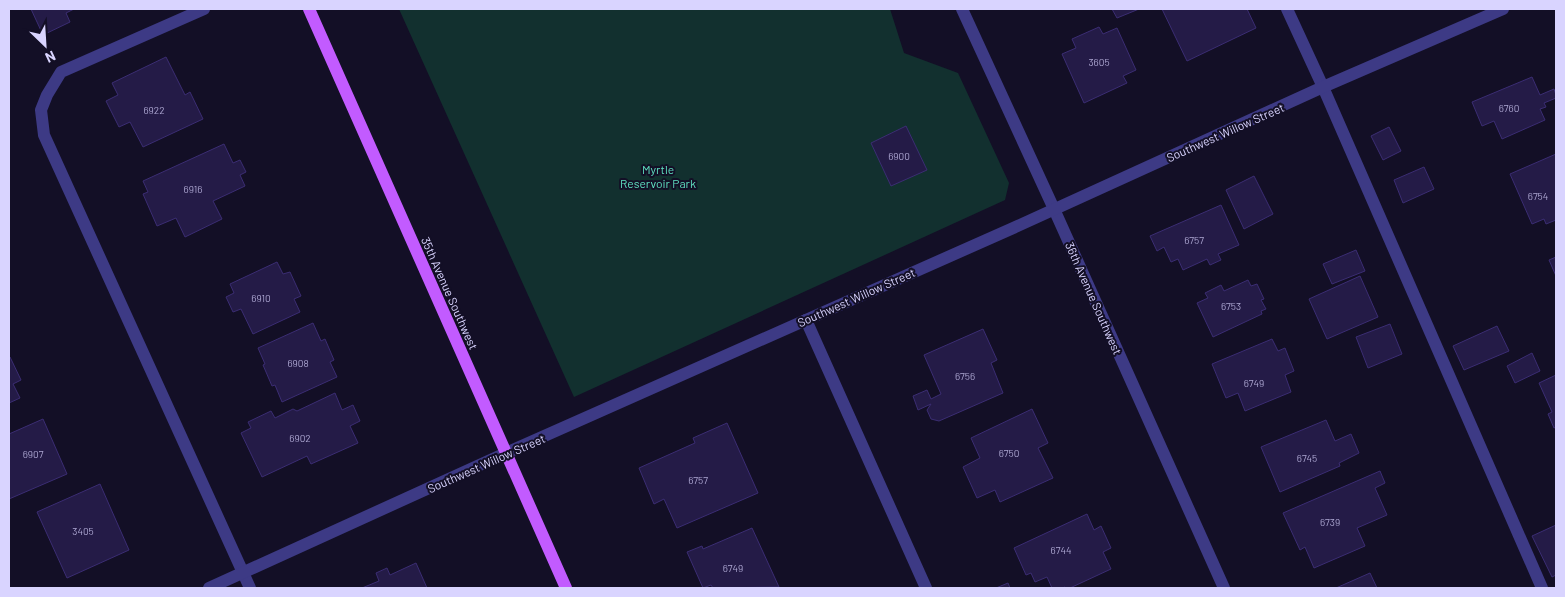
<svg xmlns="http://www.w3.org/2000/svg" width="1565" height="597" viewBox="0 0 1565 597" font-family="Barlow,sans-serif">
<style>
.green{fill:#12302f}
.building{fill:#241b47;stroke:#3b2d73}
.lines{fill:none;stroke-linecap:round;stroke-linejoin:round}
.minor{stroke:#3d3a85;stroke-width:12}
.major{stroke:#c25bff;stroke-width:12}
.labels{text-anchor:middle;dominant-baseline:central;stroke-width:4;stroke-linejoin:round;paint-order:stroke}
.number-label{font-size:10px;fill:#aca6d1}
.street-label{font-size:12px;fill:#d9d4ff;stroke:#130f26}
.park-label{font-size:12px;fill:#5fe0c0;stroke:#130f26}
</style>
<rect width="100%" height="100%" fill="#130f26"/>
<!-- green -->
<path class="green" d="M399,9H890L904,53L958,73L1009,183L1005,200L574,397Z"/>
<!-- building -->
<g class="building">
<path d="M31,9H74L66,13L70,22L43,35Z"/>
<path d="M1112,9H1139L1117,18Z"/>
<path d="M1162,9H1247L1256,28L1187,61Z"/>
<path d="M1099,27L1103,34L1117,28L1136,70L1123,76L1127,83L1084,103L1062,54L1076,48L1072,39Z"/>
<path d="M166,57L185,95L190,92L203,119L143,147L130,122L119,127L106,101L118,95L112,83Z"/>
<path d="M1532,77L1540,95L1554,89L1556,95V98L1544,103L1546,107L1540,109L1545,120L1502,139L1494,121L1482,126L1472,102Z"/>
<path d="M906,126L927,170L891,186L871,143Z"/>
<path d="M1389,127L1401,151L1383,160L1371,136Z"/>
<path d="M224,144L233,163L240,160L246,172L240,175L245,186L213,201L222,219L185,237L176,218L157,226L143,194L148,192L143,181Z"/>
<path d="M1556,154V220L1546,224L1544,219L1532,224L1510,174Z"/>
<path d="M1424,167L1434,189L1403,203L1394,180Z"/>
<path d="M1254,176L1273,214L1244,229L1226,190Z"/>
<path d="M1221,205L1239,245L1218,254L1221,260L1210,265L1207,259L1183,270L1178,259L1171,262L1164,247L1157,251L1150,236Z"/>
<path d="M1356,250L1365,271L1332,284L1323,264Z"/>
<path d="M1556,257V276L1549,260Z"/>
<path d="M277,262L283,274L290,272L301,296L294,299L300,312L253,334L241,309L233,312L226,297L234,293L230,284Z"/>
<path d="M1360,276L1378,317L1327,339L1309,299Z"/>
<path d="M1248,280L1251,286L1257,284L1264,299L1261,300L1266,309L1261,311L1262,314L1213,337L1197,303L1208,298L1205,293L1221,285L1224,291Z"/>
<path d="M313,323L321,341L325,339L334,360L330,362L337,377L282,402L275,385L272,386L263,365L265,364L258,348Z"/>
<path d="M1390,324L1402,354L1368,368L1356,337Z"/>
<path d="M1497,326L1509,351L1464,370L1453,346Z"/>
<path d="M983,329L997,360L991,363L1003,393L939,421L931,419L927,410L931,404L918,410L913,396L927,390L931,399L941,394L924,355Z"/>
<path d="M1272,339L1278,351L1285,348L1294,371L1285,375L1291,392L1245,411L1238,393L1226,398L1212,364Z"/>
<path d="M1532,353L1540,371L1515,383L1507,366Z"/>
<path d="M9,357H10L21,380L13,384L20,398L9,403Z"/>
<path d="M1556,375V427L1554,428L1548,414L1552,412L1539,383Z"/>
<path d="M335,393L342,410L353,405L360,421L350,426L358,443L311,464L307,456L262,477L241,433L251,428L248,422L271,411L275,418L293,409L297,411Z"/>
<path d="M1032,409L1048,443L1038,448L1053,478L1000,502L995,490L977,498L963,467L980,458L971,438Z"/>
<path d="M43,419L67,474L9,499V434Z"/>
<path d="M1326,420L1335,441L1351,434L1359,453L1339,463L1340,466L1280,492L1261,447Z"/>
<path d="M727,423L758,493L677,528L664,499L654,504L639,468L695,443L693,438Z"/>
<path d="M1380,471L1385,483L1375,488L1387,515L1357,528L1365,546L1314,568L1305,547L1300,550L1283,513Z"/>
<path d="M100,484L129,550L67,578L37,512Z"/>
<path d="M1087,514L1094,530L1101,526L1111,548L1103,552L1111,569L1070,588H1066L1065,587L1062,588H1052L1047,577L1035,582L1031,573L1026,575L1014,548Z"/>
<path d="M1556,525V575L1552,577L1532,536Z"/>
<path d="M752,528L779,587L713,588L711,585L703,588L687,552L702,546L703,549Z"/>
<path d="M416,563L427,588H362L379,581L376,573L387,568L390,575Z"/>
<path d="M1370,573L1377,588H1336Z"/>
<path d="M1008,583L1010,588H996Z"/>
</g>
<g class="lines">
<!-- minor -->
<g class="minor">
<path d="M204,9L61,72L47,95L41,110L44,135L250,588"/>
<path d="M962,9L1054,209L1224,588"/>
<path d="M1287,9L1323,87L1542,588"/>
<path d="M806,320L926,588"/>
<path d="M209,588L506,453L1011,229L1323,87L1503,9"/>
</g>
<!-- major -->
<path class="major" d="M309,9L566,588"/>
</g>
<g class="labels">
<!-- number labels -->
<g class="number-label">
<text x="1099" y="62">3605</text>
<text x="1509" y="108">6760</text>
<text x="154" y="110">6922</text>
<text x="899" y="156">6900</text>
<text x="193" y="189">6916</text>
<text x="1538" y="196">6754</text>
<text x="1194" y="240">6757</text>
<text x="261" y="298">6910</text>
<text x="1231" y="306">6753</text>
<text x="298" y="363">6908</text>
<text x="965" y="376">6756</text>
<text x="1254" y="383">6749</text>
<text x="300" y="438">6902</text>
<text x="1009" y="453">6750</text>
<text x="33" y="454">6907</text>
<text x="1307" y="458">6745</text>
<text x="698" y="480">6757</text>
<text x="1330" y="522">6739</text>
<text x="83" y="531">3405</text>
<text x="1061" y="550">6744</text>
<text x="733" y="568">6749</text>
</g>
<!-- street labels -->
<g class="street-label">
<text transform="translate(1225 132) rotate(-24)">Southwest Willow Street</text>
<text transform="translate(450 293) rotate(66)">35th Avenue Southwest</text>
<text transform="translate(856 297) rotate(-24)">Southwest Willow Street</text>
<text transform="translate(1094 298) rotate(66)">36th Avenue Southwest</text>
<text transform="translate(486 463) rotate(-24)">Southwest Willow Street</text>
</g>
<!-- park labels -->
<g class="park-label">
<text x="658" y="169">Myrtle<tspan x="658" dy="14">Reservoir Park</tspan></text>
</g>
</g>
<!-- border -->
<rect width="1565" height="597" fill="none" stroke="#d9d4ff" stroke-width="20"/>
<!-- north arrow -->
<g transform="translate(45 45) rotate(155)" stroke="#130f26" stroke-width="4" paint-order="stroke">
<path d="M0-4L9 19L0 12L-9 19Z" fill="#d9d4ff"/>
<text y="-8" font-size="14" font-weight="bold" text-anchor="middle" fill="#d9d4ff">N</text>
</g>
</svg>
